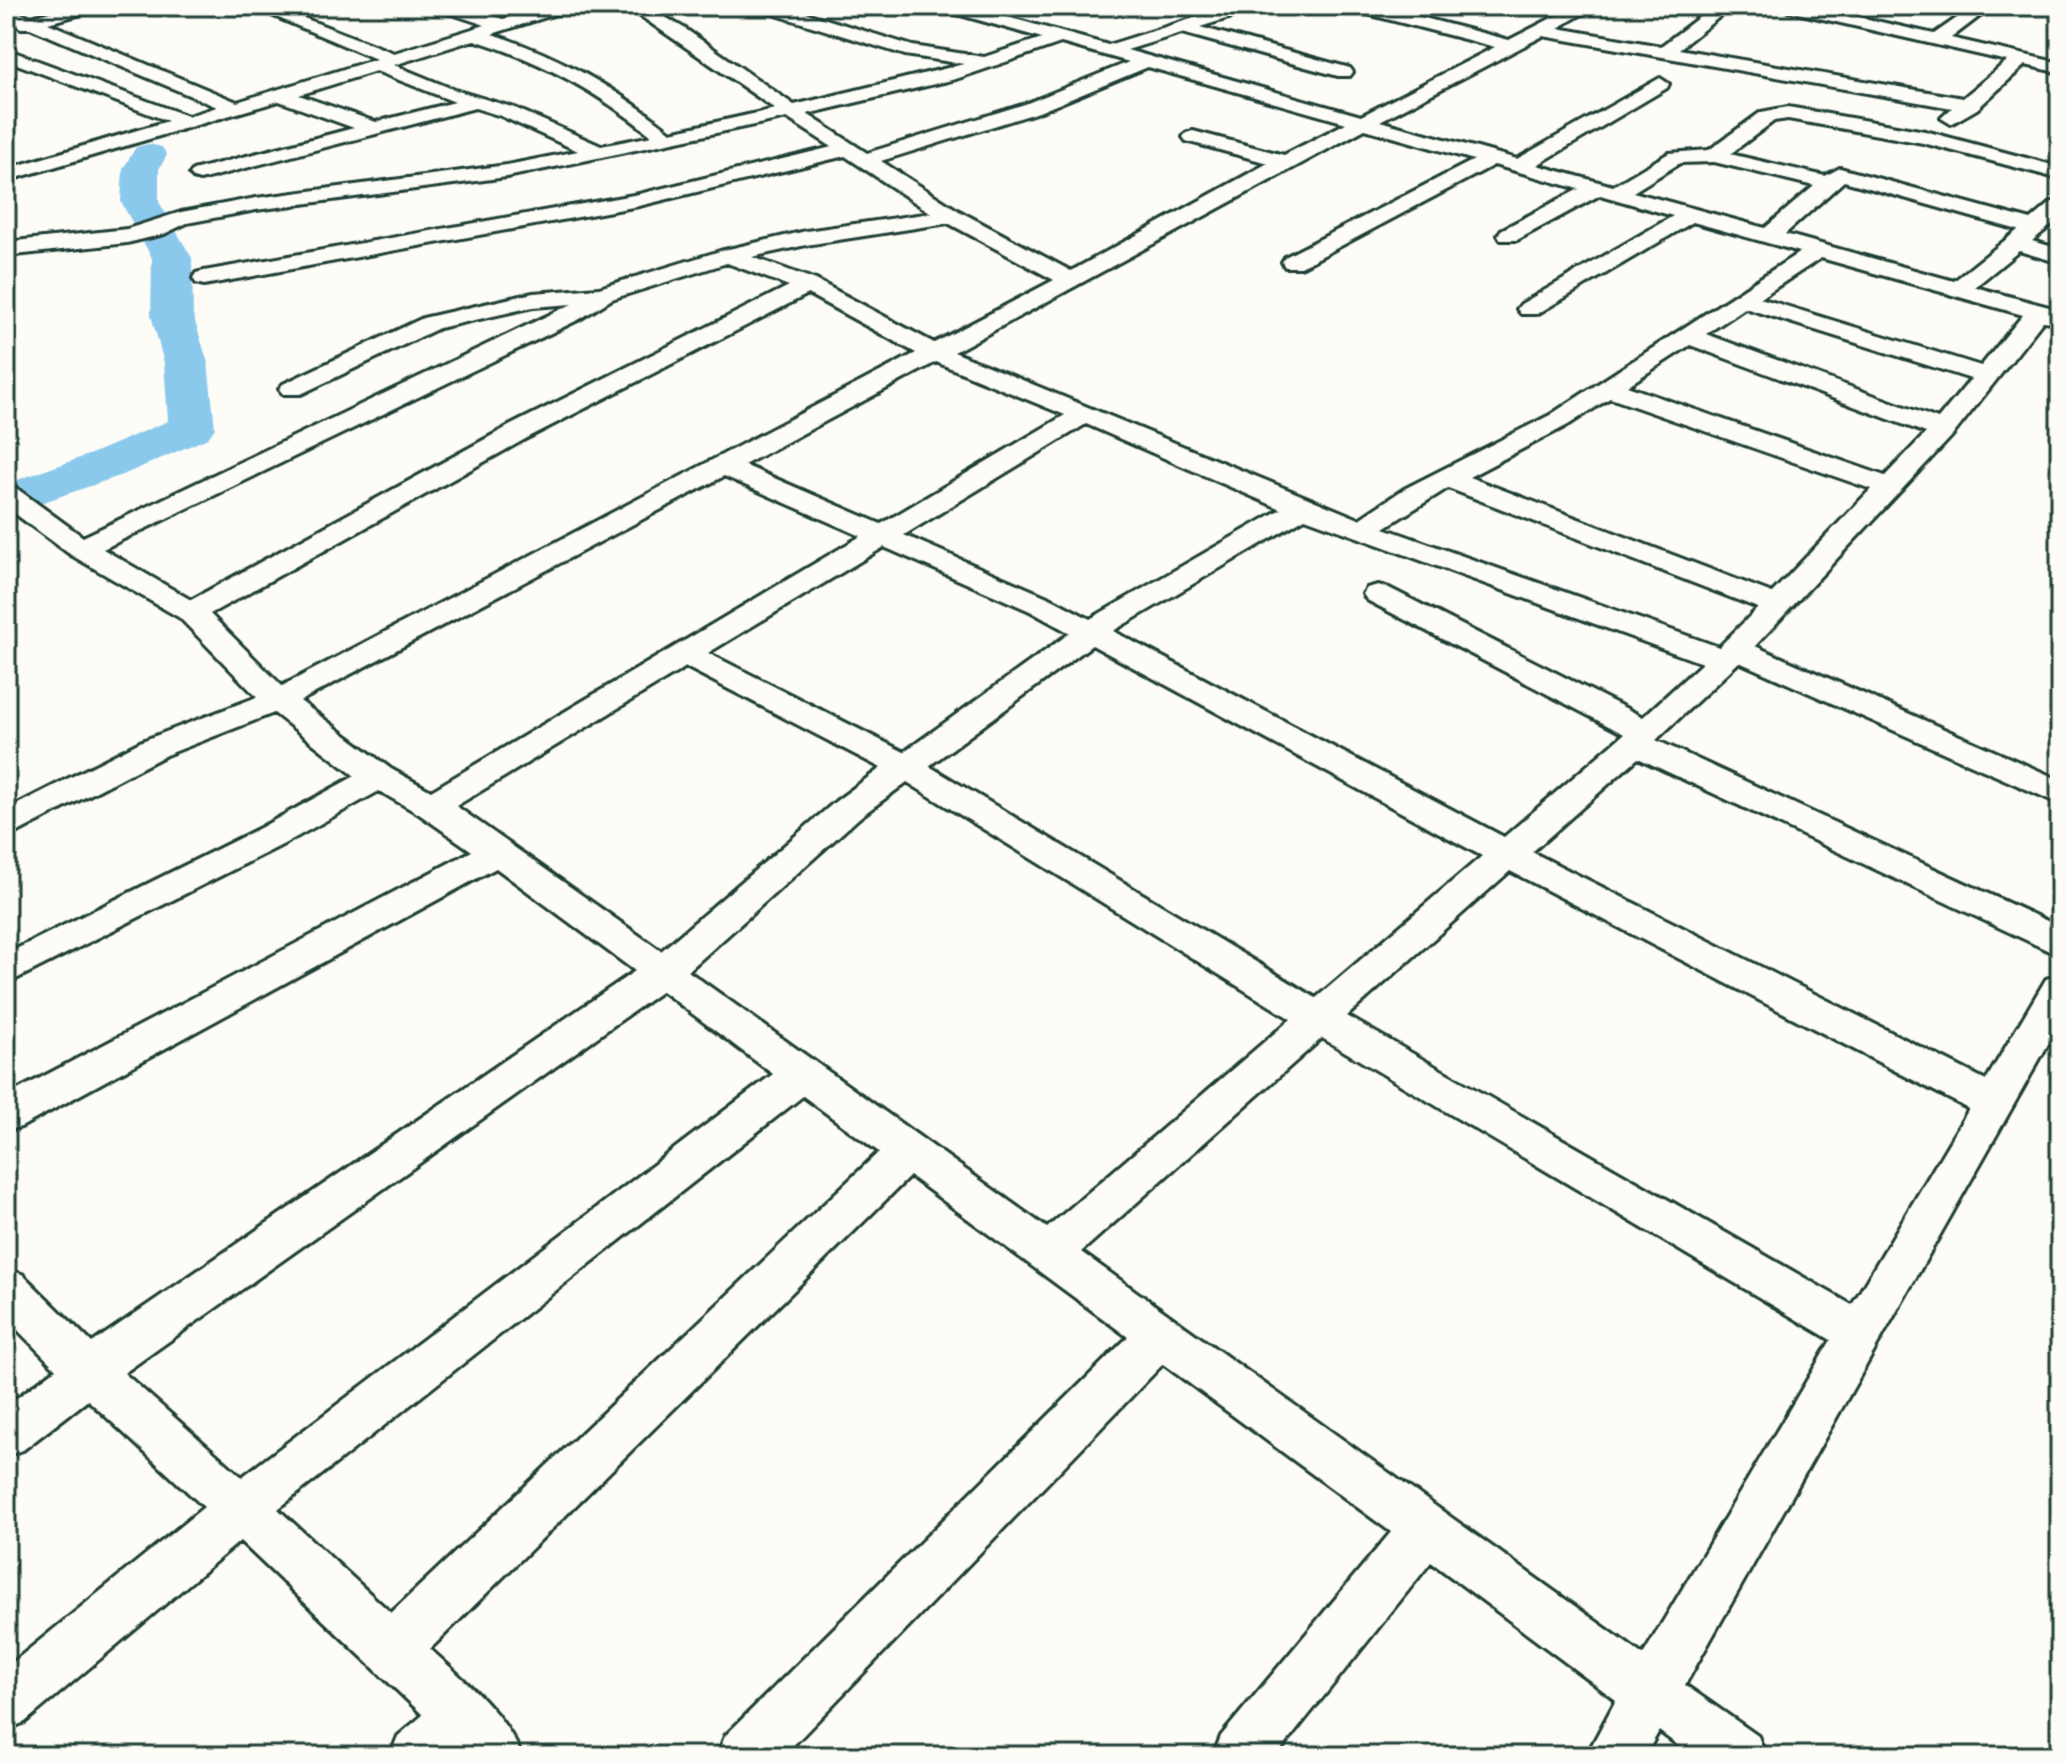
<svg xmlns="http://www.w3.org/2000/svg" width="2066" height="1762" viewBox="0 0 2066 1762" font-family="Itim,sans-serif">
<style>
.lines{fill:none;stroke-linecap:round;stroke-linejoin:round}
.river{fill:#8bc9ec;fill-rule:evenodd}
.minor-casing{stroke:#1f3d34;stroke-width:6}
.minor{fill:#fdfcf7;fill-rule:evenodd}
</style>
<rect width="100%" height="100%" fill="#fdfcf7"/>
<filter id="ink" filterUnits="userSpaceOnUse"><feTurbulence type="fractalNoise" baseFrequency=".0125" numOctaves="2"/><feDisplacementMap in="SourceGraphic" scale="16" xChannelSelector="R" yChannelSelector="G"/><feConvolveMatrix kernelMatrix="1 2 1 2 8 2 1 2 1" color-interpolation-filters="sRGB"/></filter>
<g filter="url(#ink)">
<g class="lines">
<!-- river -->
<path class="river" d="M149,144L162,147L167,155L159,169V202L192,258L193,315L208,363L215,428L208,438L125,474L6,515V484L91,454L168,421L164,363L151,315L152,258L121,202L123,169L136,147Z"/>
<defs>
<path id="minor" d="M71,6H98L96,10L48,23L237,102L376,59L250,6H273L394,53L485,25L440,10L438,6H463L503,19L546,6H571L569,10L492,34C560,56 616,88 671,132L775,109L626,6H646L684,28L794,105L964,64L905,55L760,10L758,6H784L913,46L984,57L1042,38L943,10L941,6H968L1108,45L1232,6H1257L1255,10L1200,27L1350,68L1353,72L1350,76H1338L1182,33L1127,50L1361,116L1495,47L1352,10L1350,6H1378L1509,40L1575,6H1596L1558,28L1661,46L1714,6H1733L1679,49L1963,98L2007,61L1788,11L1780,6H1810L1934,34L1974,6H1993L1951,38L2060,63V73L2025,65L1977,109L1951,124L1941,118L1952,108L1543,36L1380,121L1517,159L1660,78L1669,84L1667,88L1537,165L1613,186L1669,153L1709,150L1761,112L1788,107L1925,131L2060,167V179L1923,143L1788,119L1774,121L1730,154L1825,176L1840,168L2031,220L2052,202L2060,201V218L2032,241L2060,249V263L2019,251L1975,287L2060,310V323L2043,321L1952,436L1755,646L2060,780V804L1739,662L1656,740L2060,927V956L1638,758L1532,852L1986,1080L2046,979L2060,975V1023L1685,1685L1758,1736L1766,1756H1692L1659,1731L1645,1756H1586L1616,1700L1431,1562L1276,1756H1213L1221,1736L1391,1532L1163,1364L783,1756H717L725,1736L1128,1337L910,1176L430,1649C465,1681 503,1711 522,1756H390L398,1736L423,1715L240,1541L25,1722L6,1730V1668L204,1507L88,1400L23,1450L6,1456V1406L56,1369L6,1318V1269L22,1274L92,1343L635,971L496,868L21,1127L6,1131V1096L472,851L419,814L379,791L284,844L6,984V954L260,828L355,776L274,713L166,755L18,832L6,836V810L142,741L257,697L180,618L71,555L6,507V486L16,488L83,537L572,304L533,307L439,328L301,394H283L279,389L283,384L423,318L533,293L599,288L720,251L806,231L931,213L845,156L639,206L204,285L196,283L193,278L196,273L204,271L639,194L832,147L787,118L507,177L256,210L187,223L164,234L127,243L6,256V242L127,229L181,212L256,198L507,165L578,151L501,116L475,108L200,180L193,178L190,174L193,170L354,128L279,101L6,181V169L168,121L6,60V49L188,116L217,107L30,28H21L6,19V8L32,17ZM474,40C541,61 597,91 652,136L601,146L515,108L455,90L394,65ZM1061,43L1129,62L1025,104L867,153L807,114L956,79ZM1148,67L1346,123L1284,155L1193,131L1186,133L1183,137L1186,141L1268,163L1071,271L959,211L881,161L1039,112ZM376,71L455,102L376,122L299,95ZM1365,129L1474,160L1285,257L1282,262L1285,267H1301L1494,165L1579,189L1501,230L1498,235L1501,240H1517L1600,195L1673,216L1521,304L1517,309L1521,314H1537L1693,222L1800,252L1550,415L1404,489L1359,519L954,352ZM1714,162L1814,186L1765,228L1633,192L1680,163ZM1844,181L2018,230L1954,281L1785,234ZM948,223L1054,280L934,343L816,280L752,257L806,245ZM1821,258L2023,315L1981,366L1760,298ZM727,263L789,286L511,425L191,600L103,549L580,319L612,299ZM808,294L916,353L282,686L210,614L529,437ZM1745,308L1971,379L1938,419L1706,334ZM1690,345L1926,433L1885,476L1627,386ZM936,362L1065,415L881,524L744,465ZM1610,398L1871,489L1772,593L1469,477L1568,425ZM1086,424L1281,509L1090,619L1052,599L904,535ZM724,476L861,536L431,791L391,769L300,701ZM1448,488L1758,608L1719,647L1384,528ZM1305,518L1702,663L1643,717L1389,588L1378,585L1367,588L1363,594L1367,600L1624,734L1504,837L1113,631ZM884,547L1030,611L1070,633L904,752L708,653ZM1092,645L1482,856L1316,998L929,766ZM686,667L881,768L836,801L661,951L456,806ZM907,782L1291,1019L1047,1228L688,971L860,817ZM1510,871L1969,1109L1852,1305L1347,1016ZM662,991L773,1074L242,1477L124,1373ZM1322,1038L1831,1340L1643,1655L1081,1252ZM803,1096L879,1152L391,1613L278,1509Z"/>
</defs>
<!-- minor casing -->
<use href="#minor" class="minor-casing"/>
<!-- minor -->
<use href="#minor" class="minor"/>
</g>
</g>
<!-- margin -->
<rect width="2066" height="1762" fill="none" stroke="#fdfcf7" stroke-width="32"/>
<rect x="16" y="16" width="2034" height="1730" fill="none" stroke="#1f3d34" stroke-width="3" filter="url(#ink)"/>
</svg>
